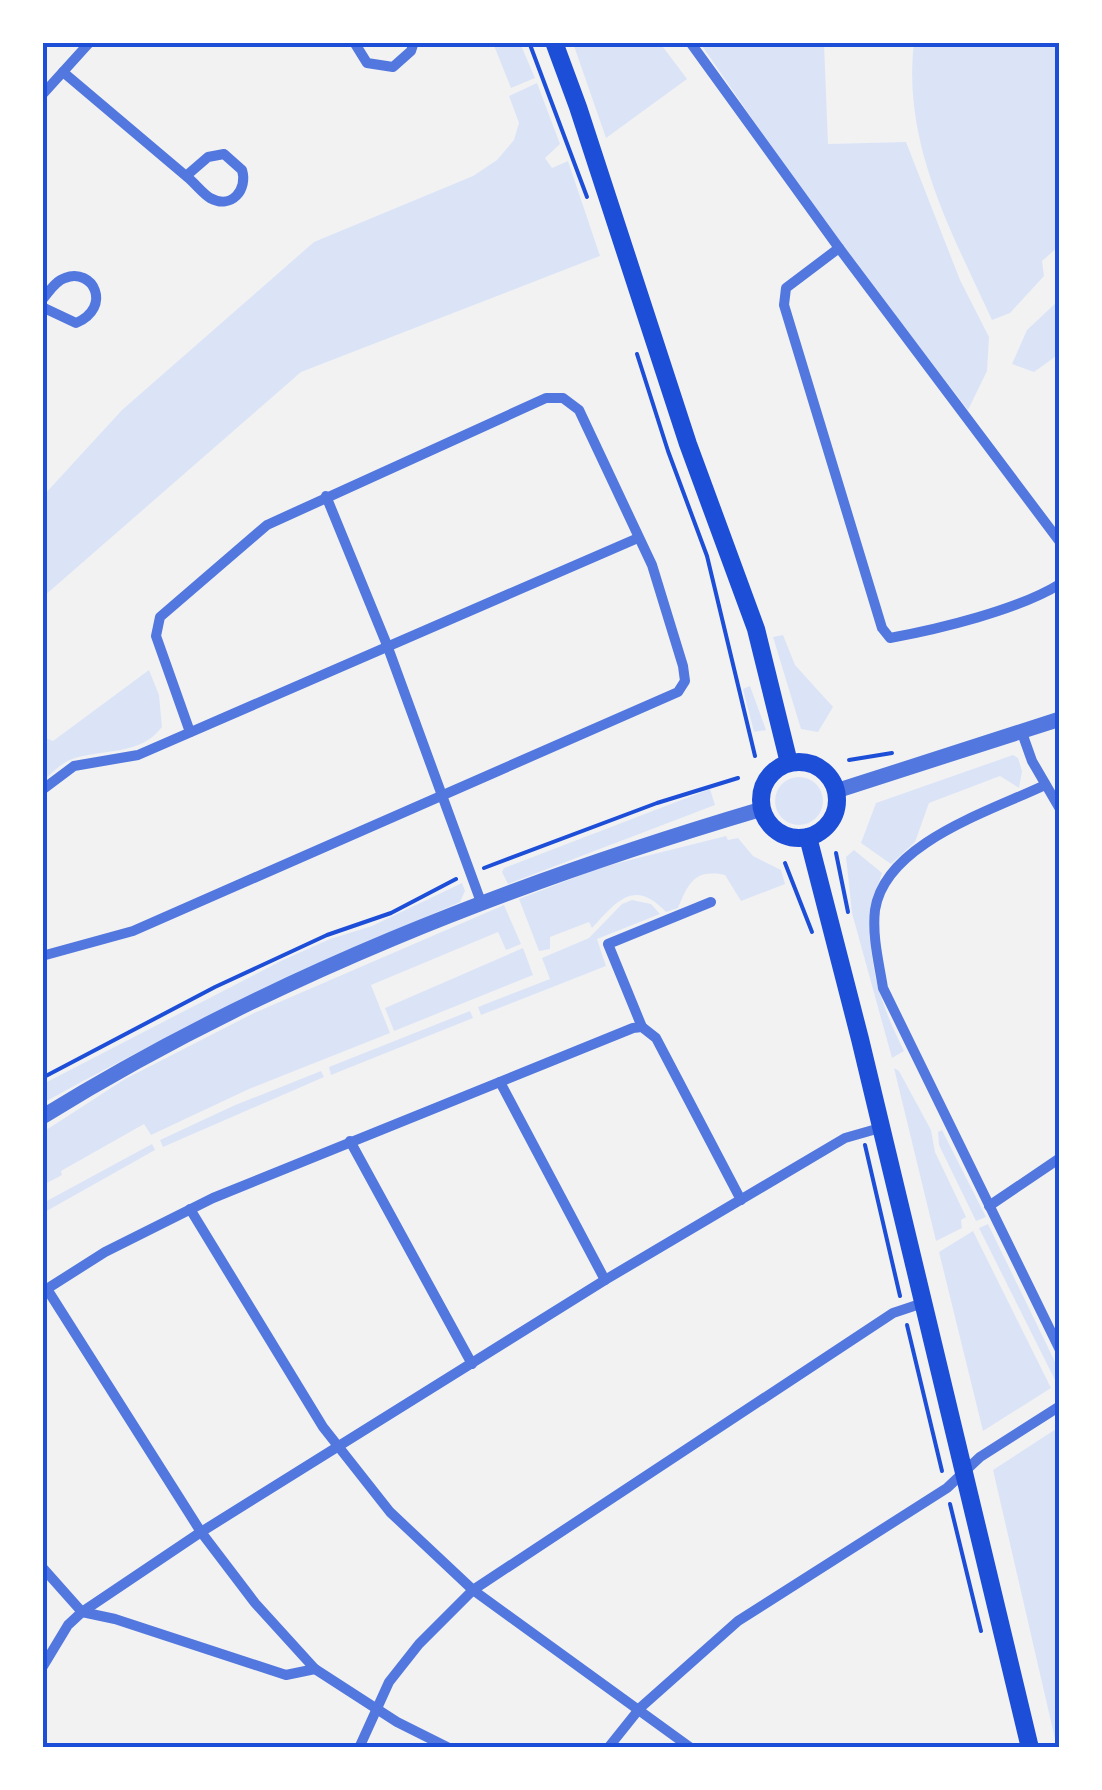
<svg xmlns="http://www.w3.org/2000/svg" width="1102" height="1790" viewBox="0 0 1102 1790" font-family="Figtree,sans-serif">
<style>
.green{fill:#dbe4f7}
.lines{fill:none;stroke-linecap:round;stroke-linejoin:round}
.path{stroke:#1d4ed8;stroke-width:4}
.minor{stroke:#5277de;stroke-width:10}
.tertiary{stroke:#5277de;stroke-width:15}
.secondary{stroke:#1d4ed8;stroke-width:18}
.neatline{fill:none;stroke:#1d4ed8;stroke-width:4}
</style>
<rect width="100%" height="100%" fill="#f2f2f2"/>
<!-- green -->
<g class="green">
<path d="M493,43H520L535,78L511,88Z"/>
<path d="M573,43H660L687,79L606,138Z"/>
<path d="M700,43H824L828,144L906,142L960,280L989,337L987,371L968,410L826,226Z"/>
<path d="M914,43H1059V246L1042,261L1044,276L1010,313L992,320C951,231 902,143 914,43Z"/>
<path d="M537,83L560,144L545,158L552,168L568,161L600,256L301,372L43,597V496L122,410L314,242L473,176L497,160L514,140L519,123L509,96Z"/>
<path d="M1059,300V354L1034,372L1012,364L1027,330Z"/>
<path d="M783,635L795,665L833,707L818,732L801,729L773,637Z"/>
<path d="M149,670L159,695L162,727C141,755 106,749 75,758C62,762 53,772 43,781V737L53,741Z"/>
<path d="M750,686L766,730L754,732L743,689Z"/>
<path d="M1013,755L1018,758L1022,771L1019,788L1000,776L929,803L915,842L891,864L861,843L876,803Z"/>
<circle cx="799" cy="801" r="24"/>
<path d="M710,789L715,805L508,884L502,872L504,868Z"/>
<path d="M726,836L728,840L738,838L753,856L781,870L785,884L741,901L725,875C695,869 689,882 678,908L666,912C634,878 617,901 592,928L589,922L550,937V949L539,951L519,899L602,867Z"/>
<path d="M854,850L882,873C859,939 874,991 904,1051L892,1058L852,913L846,857Z"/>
<path d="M462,883L465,891L460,902C318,964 178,1028 43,1103V1084L281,961L330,939L372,926Z"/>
<path d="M632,900L651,904L660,914L597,939L606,966L481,1015L478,1007L550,979L542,958L589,938L622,904Z"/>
<path d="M504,905L521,944L506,950L498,932L371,985L390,1033L249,1089L151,1135L144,1124L61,1171L62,1175L47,1183L43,1175V1132L125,1079L254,1013Z"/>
<path d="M523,948L533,975L394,1031L385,1008Z"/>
<path d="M470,1011L473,1018L331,1075L329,1067Z"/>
<path d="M894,1068L899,1071L931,1130L935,1152L966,1217L961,1220L962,1228L936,1241Z"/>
<path d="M321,1071L324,1077L163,1147L160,1140L233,1106Z"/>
<path d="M942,1130L986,1217L976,1221L939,1145L938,1132Z"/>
<path d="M152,1144L155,1150L43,1213V1203Z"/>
<path d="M988,1224L1059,1370L1057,1384L979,1228Z"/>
<path d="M973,1231L1051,1388L983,1431L939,1252Z"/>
<path d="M1059,1427V1741L1055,1739L993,1470Z"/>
</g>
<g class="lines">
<!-- path -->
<g class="path">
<path d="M529,42L587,197"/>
<path d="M637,354L668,451L707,556L755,756"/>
<path d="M849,760L892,753"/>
<path d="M836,853L848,912"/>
<path d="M785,863L812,932"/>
<path d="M484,868L657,803L738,778"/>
<path d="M42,1078L215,987L327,935L391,913L456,879"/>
<path d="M865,1145L900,1296"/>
<path d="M907,1325L942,1471"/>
<path d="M950,1504L981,1631"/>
</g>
<!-- minor -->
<g class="minor">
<path d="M354,42L367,63L393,67L411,51L414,42"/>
<path d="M690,42L839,248L1060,542"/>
<path d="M63,72L186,176L208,157L224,154L242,170C248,189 232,210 210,198C202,193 194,182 186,176"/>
<path d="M42,95L90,42"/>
<path d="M839,248L786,288L784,305L882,628L890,638C939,629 1018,610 1060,584"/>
<path d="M42,300C49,292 55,281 65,278C93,267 113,307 76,323L42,307"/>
<path d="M326,496L387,645L481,902"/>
<path d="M1021,730L1032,761L1060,809"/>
<path d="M1045,785C991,811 885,843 875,910C872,936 879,963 883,988L1060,1350"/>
<path d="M42,790L74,766L138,755L638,538"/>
<path d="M42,956L133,931L678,692L685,681L683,666L652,565L579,410L563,398H546L267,525L160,617L156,636L190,732"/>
<path d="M642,1027L608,944L711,902"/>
<path d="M500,1082L605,1280"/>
<path d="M350,1141L472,1364"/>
<path d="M989,1206L1060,1158"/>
<path d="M190,1209L323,1427L390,1512L473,1590L691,1748"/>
<path d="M47,1289L201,1532L255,1603L315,1669L397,1722L449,1748"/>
<path d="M42,1292L105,1252L213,1198L633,1028L642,1027L656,1038L741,1200"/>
<path d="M42,1567L82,1612L115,1619L286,1675L315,1669"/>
<path d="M42,1668L68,1625L82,1612L201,1532L605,1280L845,1138L880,1128"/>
<path d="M359,1748L389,1682L419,1644L473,1590L893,1313L923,1303"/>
<path d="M608,1748L640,1708L738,1621L947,1488L980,1457L1060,1406"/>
</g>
<!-- tertiary -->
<g class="tertiary">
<path d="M836,791L1060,719"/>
<path d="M42,1117C265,979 512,883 762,809"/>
</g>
<!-- secondary -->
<g class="secondary">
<path d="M554,42L578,107L688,444L756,629L789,763"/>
<circle cx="799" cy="800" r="38"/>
<path d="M808,837L860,1039L1030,1748"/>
</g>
</g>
<!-- border -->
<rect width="1102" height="1790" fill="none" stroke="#ffffff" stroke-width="90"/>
<rect x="45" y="45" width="1012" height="1700" class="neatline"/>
</svg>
